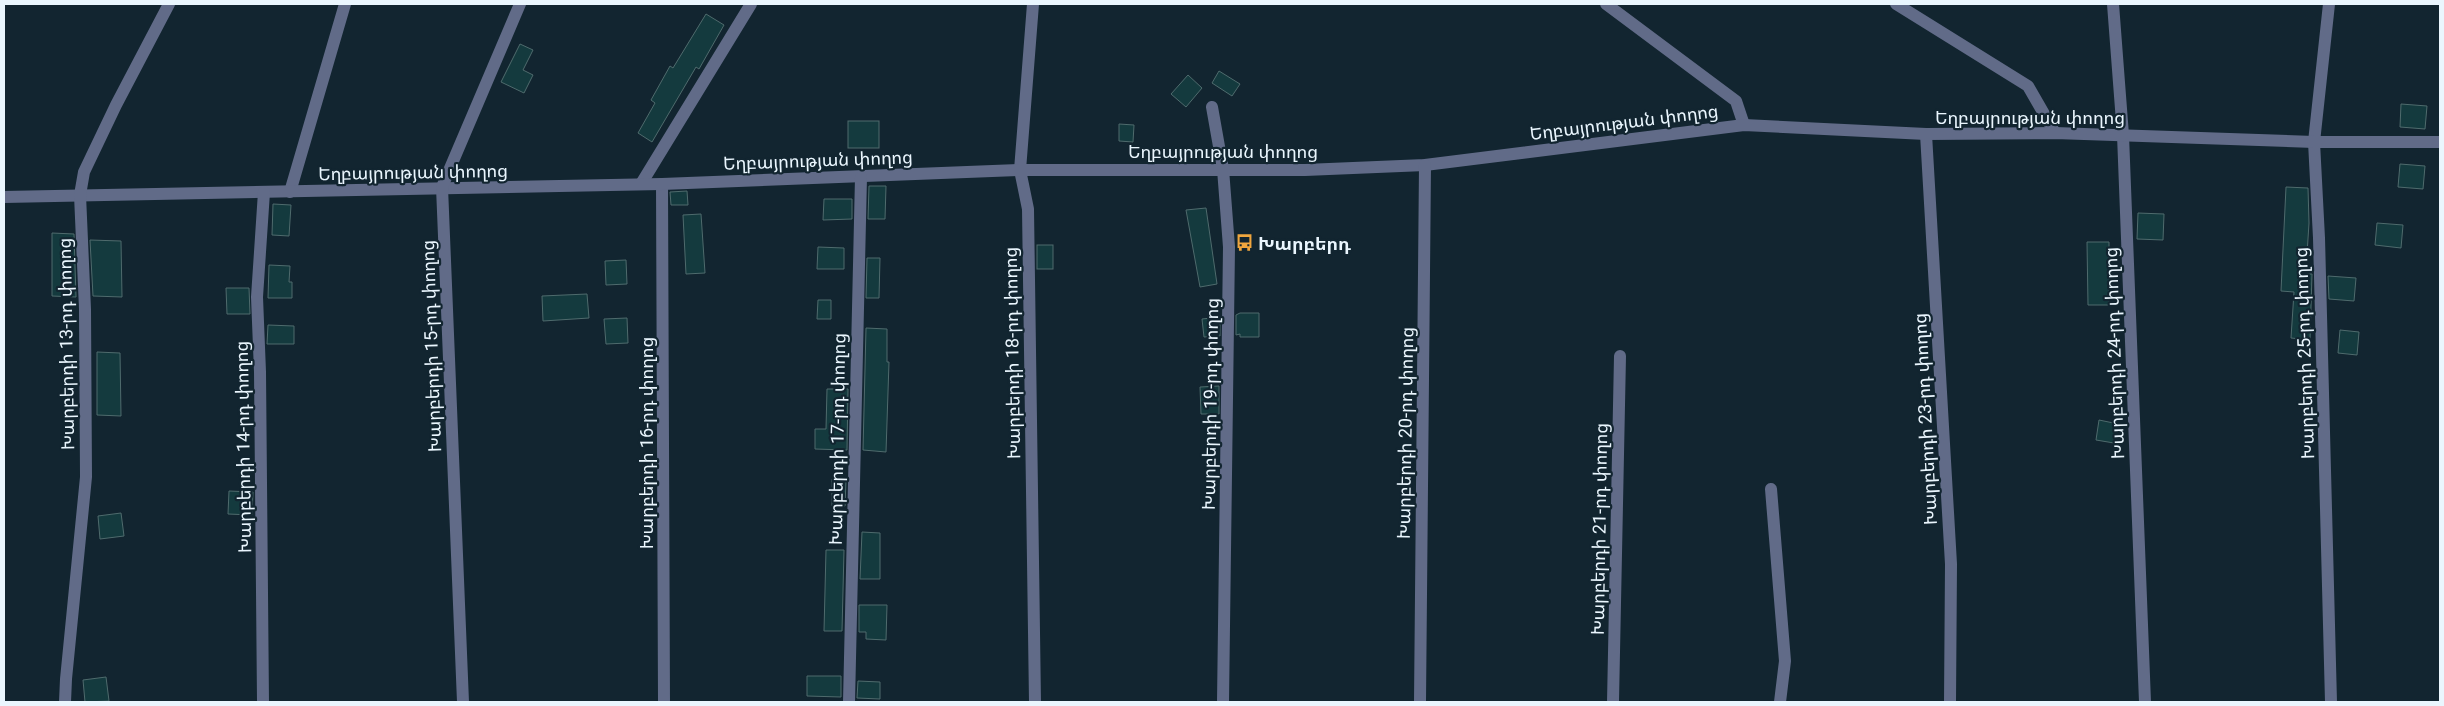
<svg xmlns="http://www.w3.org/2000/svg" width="2444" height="706" viewBox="0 0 2444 706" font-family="Roboto,'Noto Sans Armenian',sans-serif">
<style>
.building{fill:#143a3e;stroke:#4f6b6d}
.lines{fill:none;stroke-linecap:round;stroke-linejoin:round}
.minor{stroke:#616b88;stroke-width:12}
.labels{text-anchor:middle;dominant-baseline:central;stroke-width:4.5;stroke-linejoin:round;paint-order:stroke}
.street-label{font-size:18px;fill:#eaf6fe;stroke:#122530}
.poi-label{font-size:18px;font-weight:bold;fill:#eaf6fe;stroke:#122530;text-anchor:start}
</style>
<rect width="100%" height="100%" fill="#122530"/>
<!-- building -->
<g class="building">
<path d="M706,14L724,25L699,69L696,67L652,142L638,133L655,103L651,100L670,66L673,68Z"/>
<path d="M520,44L533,50L523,70L533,75L524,93L501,82Z"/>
<path d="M1219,71L1240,84L1232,96L1212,83Z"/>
<path d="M1188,75L1202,88L1186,107L1171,94Z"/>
<path d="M2401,104L2427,106L2425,129L2400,127Z"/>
<rect x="848" y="121" width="31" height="27"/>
<path d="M1119,124L1134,125L1133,142L1119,141Z"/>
<path d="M2400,164L2425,166L2423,189L2398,187Z"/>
<path d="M869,186H886L885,219H868Z"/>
<path d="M2286,187L2308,188L2309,223L2306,270H2309L2308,274H2312L2310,340L2291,338L2294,292L2281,291Z"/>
<path d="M687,191L688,205H671L670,192Z"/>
<path d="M824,199H852V219L823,220Z"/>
<path d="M273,204L291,205L289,236L272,235Z"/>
<path d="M1206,208L1217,284L1200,287L1186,210Z"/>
<path d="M2138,213L2164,214L2163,240L2137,239Z"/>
<path d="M701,214L705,273L686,274L683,215Z"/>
<path d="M2377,223L2403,225L2401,248L2375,245Z"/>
<path d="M52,233L74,234L76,297L52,296Z"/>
<path d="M90,240L121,241L122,297L93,296Z"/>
<path d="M2087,242H2109V305H2088Z"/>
<rect x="1037" y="245" width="16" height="24"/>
<path d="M818,247L844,248V269H817Z"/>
<path d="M867,258H880L879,298H866Z"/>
<path d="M626,260L627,284L606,285L605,261Z"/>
<path d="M269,265L290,266L289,282H292V298H268Z"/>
<path d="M2328,276L2356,278L2354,301L2329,299Z"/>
<path d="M226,288H249L250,314H227Z"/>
<path d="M587,294L589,318L543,321L542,296Z"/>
<path d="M818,300H831V319H817Z"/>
<path d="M1240,313H1259V337H1240V334L1236,335V315Z"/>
<path d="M1220,317V336L1204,337L1202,319Z"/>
<path d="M627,318L628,343L606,344L604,319Z"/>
<path d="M268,325L294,326V344H267Z"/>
<path d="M866,328L887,329V362H889L886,452L863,450Z"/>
<path d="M2340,330L2359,332L2357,355L2338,353Z"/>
<path d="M97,352L120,353L121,416L97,415Z"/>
<path d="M1219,386V414H1201L1200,387Z"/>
<path d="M827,389H848L847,450L815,449V429H826Z"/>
<path d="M2099,420L2123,425L2120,444L2096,440Z"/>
<path d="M832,479L846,480L845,506H832Z"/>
<path d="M229,491L253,492L252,515L228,514Z"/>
<path d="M121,513L124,536L100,539L98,516Z"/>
<path d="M862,532L880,533V579H860Z"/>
<path d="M826,550H844L842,631H824Z"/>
<path d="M859,605H887L886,640L866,639V632H859Z"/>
<path d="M807,676H841V697L807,696Z"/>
<path d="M106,677L109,701L85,702L83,680Z"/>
<path d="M858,681L880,682V699L857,698Z"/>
</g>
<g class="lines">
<!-- minor -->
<g class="minor">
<path d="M1033,4L1020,170L1028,209L1035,702"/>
<path d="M1606,4L1736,101L1744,125"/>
<path d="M1896,4L2028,86L2055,133"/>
<path d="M2113,4L2123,135L2145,702"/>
<path d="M2329,4L2314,142L2319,238L2331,702"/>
<path d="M1212,107L1223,169L1229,247L1223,702"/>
<path d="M1926,134L1951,564L1950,702"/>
<path d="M641,184L751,4"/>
<path d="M662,184L664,702"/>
<path d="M290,192L345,4"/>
<path d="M4,197L662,184L1020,170H1305L1425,165L1744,125L1926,134L2055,133L2314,142H2440"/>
<path d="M1771,489L1785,661L1780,702"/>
<path d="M65,702L66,679L86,477L85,309L80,195L84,172L116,105L169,4"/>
<path d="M263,702L260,372L257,297L264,192"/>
<path d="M463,702L442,187L520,4"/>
<path d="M849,702L861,177"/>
<path d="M1420,702L1425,165"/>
<path d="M1613,702L1620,356"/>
</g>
</g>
<!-- icons -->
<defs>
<symbol id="bus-bare" viewBox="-9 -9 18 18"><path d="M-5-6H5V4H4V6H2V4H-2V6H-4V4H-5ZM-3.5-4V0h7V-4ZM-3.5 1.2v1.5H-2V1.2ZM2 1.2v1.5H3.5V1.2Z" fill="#f0a63e" stroke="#122530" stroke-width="2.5" paint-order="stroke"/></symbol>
</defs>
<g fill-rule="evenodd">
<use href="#bus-bare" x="1232" y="230" width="25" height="25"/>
</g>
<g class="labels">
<!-- street labels -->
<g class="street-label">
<text x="2030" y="117">Եղբայրության փողոց</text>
<text transform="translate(1624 122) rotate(-7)">Եղբայրության փողոց</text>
<text x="1223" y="151">Եղբայրության փողոց</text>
<text transform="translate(818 160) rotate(-2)">Եղբայրության փողոց</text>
<text transform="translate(413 172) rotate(-1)">Եղբայրության փողոց</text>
<text transform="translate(66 344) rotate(-91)">Խարբերդի 13-րդ փողոց</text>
<text transform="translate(431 346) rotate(-92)">Խարբերդի 15-րդ փողոց</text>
<text transform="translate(1012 353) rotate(-91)">Խարբերդի 18-րդ փողոց</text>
<text transform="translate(2114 353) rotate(-92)">Խարբերդի 24-րդ փողոց</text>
<text transform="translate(2304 353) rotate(-92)">Խարբերդի 25-րդ փողոց</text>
<text transform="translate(1210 404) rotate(-89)">Խարբերդի 19-րդ փողոց</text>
<text transform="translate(1925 419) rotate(-93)">Խարբերդի 23-րդ փողոց</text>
<text transform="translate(1405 433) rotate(-89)">Խարբերդի 20-րդ փողոց</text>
<text transform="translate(837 439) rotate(-89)">Խարբերդի 17-րդ փողոց</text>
<text transform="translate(646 443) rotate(-90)">Խարբերդի 16-րդ փողոց</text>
<text transform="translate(243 447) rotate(-91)">Խարբերդի 14-րդ փողոց</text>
<text transform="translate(1599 529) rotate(-89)">Խարբերդի 21-րդ փողոց</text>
</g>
<!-- poi labels -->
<g class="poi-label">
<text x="1258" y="243">Խարբերդ</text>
</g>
</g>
<!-- border -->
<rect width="2444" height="706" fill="none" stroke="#eaf6fe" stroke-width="10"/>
</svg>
